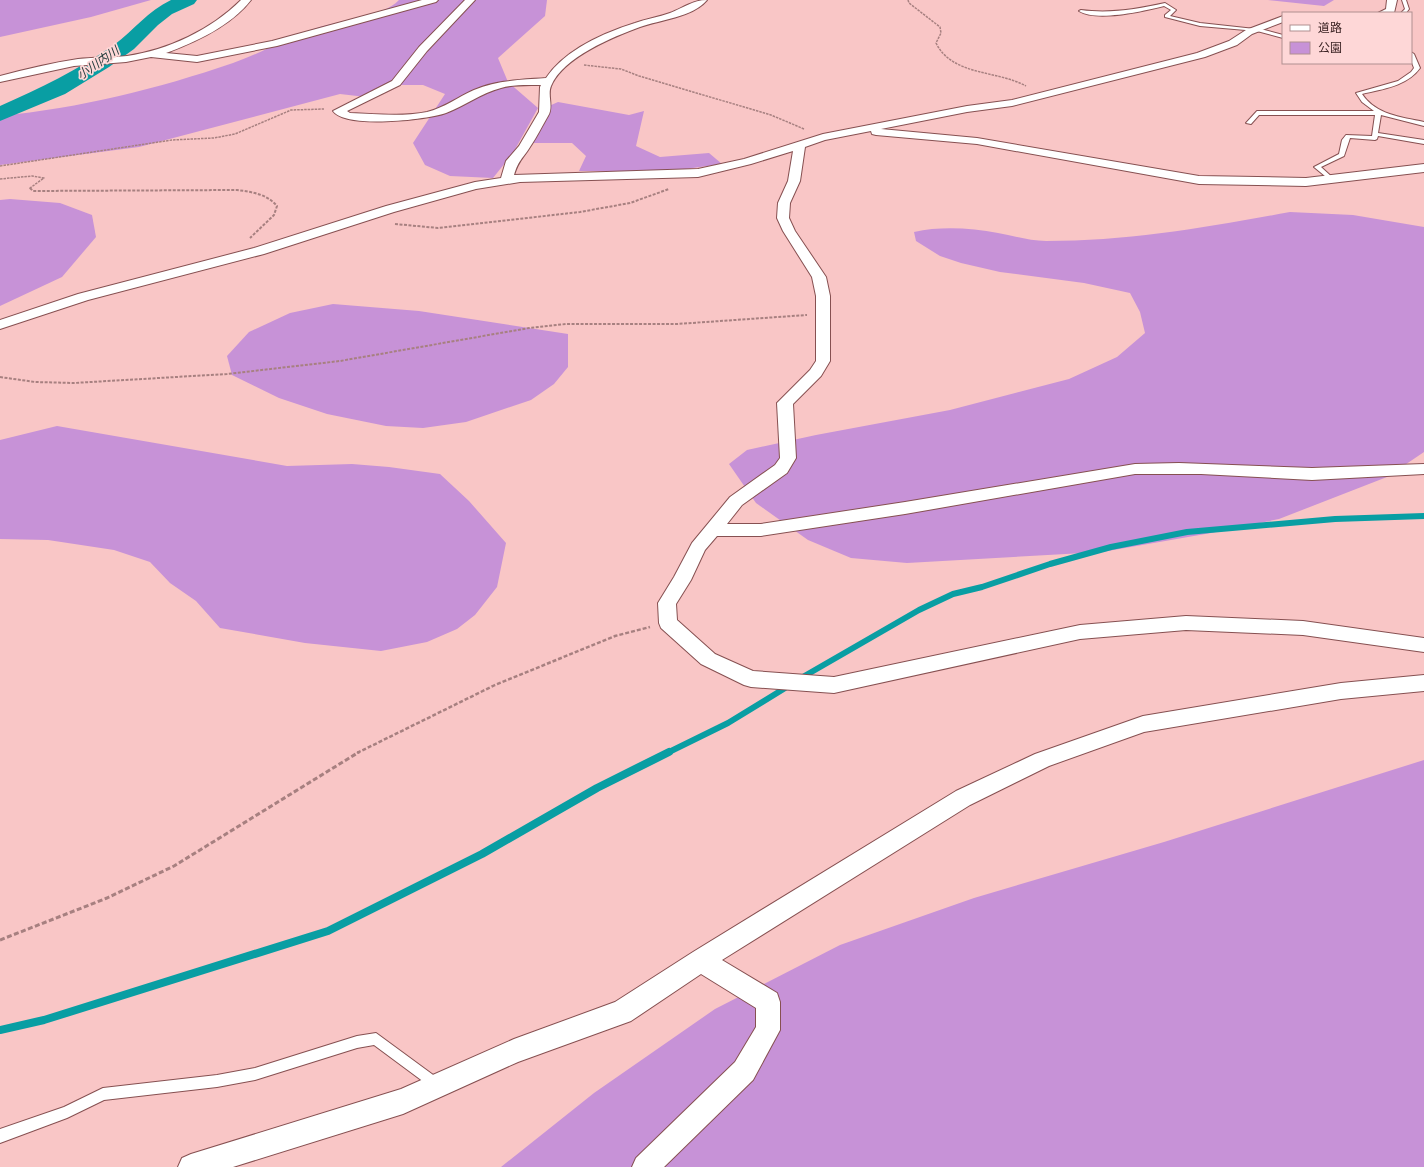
<svg xmlns="http://www.w3.org/2000/svg" width="1424" height="1167" viewBox="0 0 1424 1167" font-family="'Roboto Serif','Noto Sans JP',serif">
<style>
.green{fill:#c792d7}
.lines{fill:none;stroke-linecap:round;stroke-linejoin:round}
.stream-far1{stroke:#099ea3;stroke-width:6}
.stream{stroke:#099ea3;stroke-width:8}
.river{fill:#099ea3;fill-rule:evenodd}
.lane-casing{stroke:#865051;stroke-width:2}
.street-casing{stroke:#865051;stroke-width:2}
.path-far3{stroke:#a78080;stroke-width:1.5;stroke-dasharray:2.5 1;stroke-linecap:butt}
.path-far2{stroke:#a78080;stroke-width:2;stroke-dasharray:3 1.5;stroke-linecap:butt}
.path-far1{stroke:#a78080;stroke-width:2.5;stroke-dasharray:4 2;stroke-linecap:butt}
.path{stroke:#a78080;stroke-width:3;stroke-dasharray:5 2.5;stroke-linecap:butt}
.lane{fill:#fff;fill-rule:evenodd}
.street{fill:#fff;fill-rule:evenodd}
.labels{text-anchor:middle;dominant-baseline:central;stroke-width:3.5;stroke-linejoin:round;paint-order:stroke}
.far-water-label{font-size:12px;font-style:italic;fill:#1c3738;stroke:#fed7d7}
</style>
<rect width="100%" height="100%" fill="#f9c6c6"/>
<!-- green -->
<g class="green">
<path d="M0,0H151L91,17L0,37Z"/>
<path d="M399,0H547L545,16L498,58L508,82L538,108L513,153L493,178L450,176L425,165L413,143L445,94L423,85H386L366,97L340,94L139,147L0,165V116C80,108 157,89 233,63C262,53 288,37 317,28C340,20 382,18 399,0Z"/>
<path d="M1268,0H1334L1324,6Z"/>
<path d="M558,102L629,115L644,111L636,146L660,157L709,153L722,164L671,171H579L586,156L572,143H532L544,124L549,106Z"/>
<path d="M10,199L60,203L92,215L96,237L62,277L0,306V200Z"/>
<path d="M1290,212L1353,215L1424,227V452L1387,477L1279,519L1211,533L1102,552L907,563L851,558L808,540L756,503L729,464L747,450L816,435L950,410L1069,379L1117,357L1145,333L1140,312L1130,293L1084,283L1000,272L961,263L940,256L916,241L914,232C941,226 971,228 998,233C1014,236 1030,241 1046,241C1130,241 1208,227 1290,212Z"/>
<path d="M333,304L419,311L568,334V367L554,384L531,400L466,422L423,428L386,426L327,414L279,398L232,375L227,356L249,332L290,313Z"/>
<path d="M57,426L287,466L352,464L389,467L440,474L469,501L506,543L497,587L475,615L457,629L427,642L381,651L305,643L220,628L196,601L170,583L150,562L114,550L48,540L0,539V440Z"/>
<path d="M1424,760V1167H501L594,1093L715,1009L840,945L974,898L1164,842Z"/>
</g>
<g class="lines">
<!-- stream-far1 -->
<g class="stream-far1">
<path d="M801,678L919,610L953,594L982,587L1050,564L1111,547L1187,532L1335,519L1424,516"/>
<path d="M667,753L728,723L790,685"/>
</g>
<!-- stream -->
<path class="stream" d="M0,1030L44,1020L328,931L482,854L597,788L669,752"/>
<!-- river -->
<path class="river" d="M171,0H197L194,4L172,14L158,25L134,49L109,67L65,94L0,121V106C40,88 78,70 114,45C134,30 148,11 171,0Z"/>
<defs>
<g id="lane">
<path d="M1402,0H1406L1409,9L1406,13H1401L1405,9Z"/>
<path d="M1165,3L1176,10L1170,16L1200,23L1255,29L1257,28L1283,35V38L1257,31L1200,26L1165,17V15L1171,10L1164,6C1144,11 1097,22 1079,11L1081,10C1110,14 1137,9 1165,3Z"/>
<path d="M1411,52L1414,54L1420,68C1407,86 1383,89 1362,94C1376,115 1401,117 1424,122V126L1381,115L1378,133L1424,140V144L1378,136L1377,139L1375,140L1350,138L1344,156L1321,167L1333,178V180L1331,181L1314,167L1339,154L1342,140L1346,135L1372,136L1375,115H1259L1251,124L1246,123L1257,111H1374L1362,102L1356,93L1398,81L1411,72L1414,68L1411,60Z"/>
<path d="M376,1033L440,1080L442,1084L440,1088L436,1090L432,1088L374,1045L357,1048L255,1080L217,1087L104,1100L67,1118L0,1143V1129L64,1107L103,1088L217,1075L255,1068L357,1036Z"/>
</g>
<g id="street">
<path d="M241,0H251C231,26 196,42 166,53L197,56L272,41L422,0H438L436,2L277,46L197,62L151,57L126,62L74,66L0,82V76C26,69 52,63 78,59C94,57 111,58 127,56C168,50 211,30 241,0Z"/>
<path d="M465,0H475L427,51L400,85L347,111L350,113C375,114 402,117 427,112C444,108 458,97 474,90C497,80 521,80 546,78C565,50 603,33 635,23C646,19 659,17 670,13C683,8 693,0 707,0C693,17 660,20 640,27C613,37 563,57 551,86C547,95 554,107 548,116C542,126 537,137 530,147C522,160 519,159 514,175L698,169L744,159L823,134L967,106L1012,100L1197,53L1229,41L1246,30L1283,16V22L1252,34L1237,45L1205,57L1012,106L967,112L881,129L977,138L1199,176L1306,178L1424,164V172L1306,186L1199,184L977,144L876,135L872,134L871,131L825,140L805,147L800,181L790,203L789,218L795,231L826,277L830,296V361L821,376L793,404L796,458L787,473L742,505L727,524H761L905,502L1135,464L1179,463L1312,468L1424,464V474L1312,480L1201,474H1135L905,514L761,536H717L705,550L691,580L676,604L677,620L715,654L753,671L834,677L1080,625L1186,616L1303,621L1424,638V652L1303,635L1186,630L1080,639L834,693L751,687L744,685L701,664L661,628L659,623L658,603L674,577L692,543L730,497L775,465L780,458L777,403L810,370L816,361V296L812,277L783,231L777,218L778,203L788,181L793,151L751,164L698,177L520,182L476,189L394,212L264,254L88,300L0,329V320L78,294L254,248L386,206L475,182L501,178L506,161L519,146L539,112L540,87L541,85C529,85 514,84 501,88C481,93 465,106 446,113C426,120 346,129 333,111L392,81L419,47Z"/>
<path d="M1387,0H1397L1394,13H1378L1386,9Z"/>
<path d="M1424,675V691L1341,699L1144,732L1049,766L970,805L722,960L777,993L780,1002V1030L753,1080L664,1167H632L636,1158L735,1062L756,1027V1008L701,974L631,1021L518,1062L403,1114L233,1167H178L182,1158L191,1154L401,1089L514,1039L615,1002L693,952L956,791L1035,754L1143,716L1341,683Z"/>
</g>
</defs>
<!-- lane casing -->
<use href="#lane" class="lane-casing"/>
<!-- street casing -->
<use href="#street" class="street-casing"/>
<!-- path-far3 -->
<g class="path-far3">
<path d="M908,0L909,3L940,27L941,33L936,43C952,76 997,70 1026,86"/>
<path d="M584,65L621,69L639,76L771,115L804,129"/>
<path d="M0,166L172,140L214,138L235,134L291,110L324,109"/>
<path d="M0,179L32,176L44,178L30,188L31,189"/>
</g>
<!-- path-far2 -->
<g class="path-far2">
<path d="M30,188L33,191L237,190C252,192 267,194 277,206L274,215L250,238"/>
<path d="M395,224L438,228L580,212L630,203L669,189"/>
<path d="M0,377L35,382L74,383L227,374L340,361L529,328L566,324H677L807,315"/>
</g>
<!-- path-far1 -->
<path class="path-far1" d="M357,753L495,685L615,636L650,627"/>
<!-- path -->
<path class="path" d="M0,940L107,898L174,866L359,752"/>
<!-- lane -->
<use href="#lane" class="lane"/>
<!-- street -->
<use href="#street" class="street"/>
</g>
<g class="labels">
<!-- far-water labels -->
<g class="far-water-label">
<text transform="translate(98 63) rotate(-35)">小川内川</text>
</g>
</g>
<!-- legend -->
<rect x="1282" y="12" width="130" height="52" fill="#fed7d7" stroke="#b08f90"/>
<rect x="1290" y="25" width="20" height="6" fill="#ffffff" stroke="#b08f90"/>
<text x="1318" y="32" font-size="12" fill="#3c2425">道路</text>
<rect x="1290" y="42" width="20" height="12" fill="#c792d7" stroke="#b08f90"/>
<text x="1318" y="52" font-size="12" fill="#3c2425">公園</text>
</svg>
